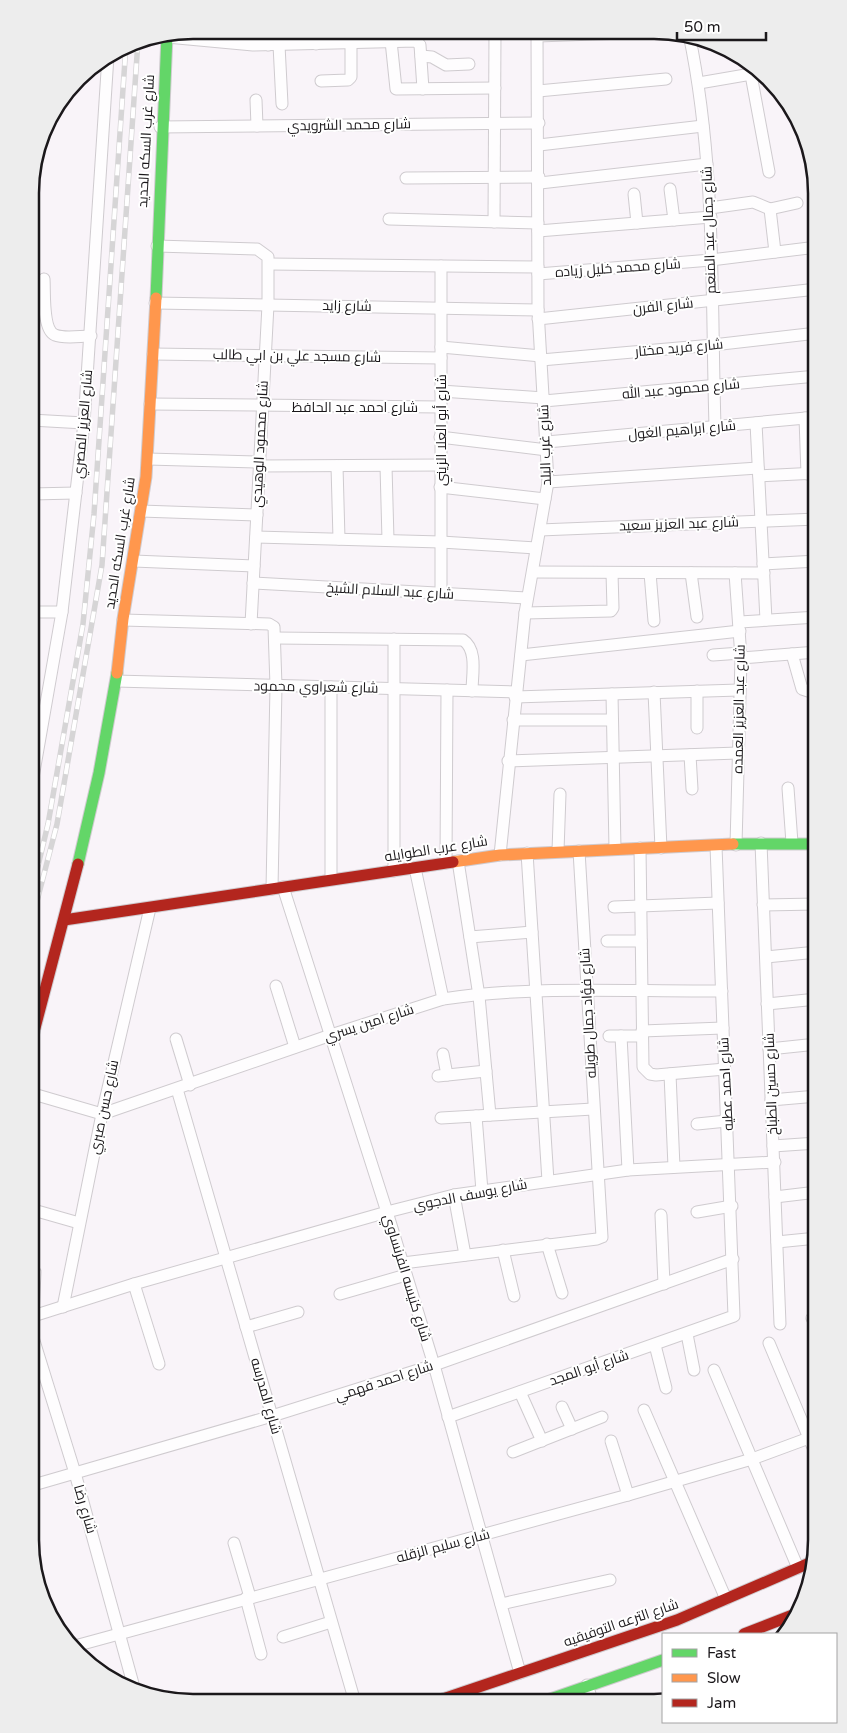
<svg xmlns="http://www.w3.org/2000/svg" width="847" height="1733" viewBox="0 0 847 1733" font-family="'Varela Round',Cairo,sans-serif">
<style>
.lines{fill:none;stroke-linecap:round;stroke-linejoin:round}
.street-casing{stroke:#cfcbcf;stroke-width:13}
.fast-casing{stroke:#cfcbcf;stroke-width:13}
.slow-casing{stroke:#cfcbcf;stroke-width:13}
.jam-casing{stroke:#cfcbcf;stroke-width:13}
.street{stroke:#fefdfe;stroke-width:11}
.fast{stroke:#63d668;stroke-width:11}
.slow{stroke:#ff974d;stroke-width:11}
.jam{stroke:#b3261e;stroke-width:11}
.rail-casing{stroke:#d6d5d6;stroke-width:5.5}
.rail{stroke:#fff;stroke-width:4;stroke-dasharray:11;stroke-linecap:butt}
.labels{text-anchor:middle;dominant-baseline:central;stroke-width:4;stroke-linejoin:round;paint-order:stroke}
.street-label{font-size:14px;fill:#1b181b;stroke:#fff}
.rim{fill:none;stroke:#1b181b;stroke-width:2.5}
</style>
<rect width="100%" height="100%" fill="#f9f4f9"/>
<g class="lines">
<defs>
<g id="street">
<path d="M316,31V44"/>
<path d="M689,34C716,163 711,295 715,426"/>
<path d="M537,36L624,33"/>
<path d="M167,37L253,45L416,41L420,45L423,89"/>
<path d="M391,41L396,89L495,88"/>
<path d="M268,45L269,30"/>
<path d="M279,45L282,104"/>
<path d="M421,56L432,57L446,65L469,64"/>
<path d="M749,64L769,172"/>
<path d="M321,81L348,80L351,77V31"/>
<path d="M699,83L763,72"/>
<path d="M538,91L666,79"/>
<path d="M256,100L257,126"/>
<path d="M160,127L539,123"/>
<path d="M539,145L703,126"/>
<path d="M406,178L539,177"/>
<path d="M540,183L707,164"/>
<path d="M670,189L674,220"/>
<path d="M634,194L637,223"/>
<path d="M710,208L753,202L770,209L797,203"/>
<path d="M770,209L775,252"/>
<path d="M389,219L538,223"/>
<path d="M494,222L495,32"/>
<path d="M538,231L711,217"/>
<path d="M157,246L257,249L268,257V305L251,624"/>
<path d="M269,264L538,267"/>
<path d="M538,274L711,260L817,247"/>
<path d="M44,279C45,291 42,330 55,335C64,339 80,336 91,336"/>
<path d="M155,303L538,310"/>
<path d="M538,319L817,289"/>
<path d="M441,347L541,356"/>
<path d="M153,354L441,358"/>
<path d="M541,360L713,345L817,333"/>
<path d="M441,391L544,398"/>
<path d="M544,401L817,376"/>
<path d="M150,404L440,407"/>
<path d="M805,418L807,474"/>
<path d="M31,420L84,423"/>
<path d="M756,423L766,620"/>
<path d="M440,437L547,450"/>
<path d="M547,442L817,417"/>
<path d="M148,459L260,462"/>
<path d="M259,466L441,465"/>
<path d="M337,466L339,539"/>
<path d="M386,466L388,540"/>
<path d="M759,476L817,473"/>
<path d="M548,482L758,468"/>
<path d="M440,487L545,499"/>
<path d="M31,494L76,493"/>
<path d="M141,511L257,515"/>
<path d="M540,530L817,519"/>
<path d="M256,537L441,542L536,548"/>
<path d="M134,561L254,566"/>
<path d="M763,564L817,561"/>
<path d="M533,572L764,573"/>
<path d="M650,573L654,621"/>
<path d="M691,573L697,617"/>
<path d="M735,573L741,658L736,845"/>
<path d="M253,583L527,598"/>
<path d="M441,593V266"/>
<path d="M31,612H62"/>
<path d="M525,613L611,611L613,608L612,573"/>
<path d="M123,620L269,624L274,627L276,686L272,889"/>
<path d="M740,622L817,617"/>
<path d="M275,638L463,640C478,650 472,675 472,691"/>
<path d="M394,639V871"/>
<path d="M792,654L802,689L808,691H817"/>
<path d="M521,655L740,631"/>
<path d="M713,655L741,653"/>
<path d="M741,658L817,652"/>
<path d="M116,681L516,692"/>
<path d="M331,687V879"/>
<path d="M654,692L661,848"/>
<path d="M612,694L615,849"/>
<path d="M515,697L739,690"/>
<path d="M513,720H612"/>
<path d="M697,728V691"/>
<path d="M690,755L692,789"/>
<path d="M508,761L738,753"/>
<path d="M788,788L792,843"/>
<path d="M31,789L62,612L84,423L108,56"/>
<path d="M761,843L780,1324"/>
<path d="M640,848L643,1067L650,1074L656,1075L725,1069"/>
<path d="M558,851L560,794"/>
<path d="M527,853L548,1181"/>
<path d="M500,855L525,613L548,482L538,310L537,32"/>
<path d="M458,861L479,996L490,1115"/>
<path d="M446,863L447,690"/>
<path d="M415,868L443,999"/>
<path d="M283,887L387,1212L434,1365L520,1673"/>
<path d="M763,905L817,904"/>
<path d="M614,907L718,903"/>
<path d="M470,937L532,932"/>
<path d="M607,941H641"/>
<path d="M766,957L817,952"/>
<path d="M276,986L295,1047"/>
<path d="M767,1004L817,999"/>
<path d="M642,1031L723,1028"/>
<path d="M609,1036H642"/>
<path d="M621,1036L628,1170"/>
<path d="M176,1039L190,1085"/>
<path d="M769,1049L817,1044"/>
<path d="M443,1054L447,1075"/>
<path d="M670,1074L674,1167"/>
<path d="M438,1076L486,1071"/>
<path d="M177,1089L355,1702"/>
<path d="M30,1093L102,1114L331,1035L443,999C534,985 630,992 722,991"/>
<path d="M771,1100L817,1096"/>
<path d="M476,1116L482,1191"/>
<path d="M441,1118L593,1109"/>
<path d="M697,1124L727,1121"/>
<path d="M773,1146L817,1143"/>
<path d="M454,1195L465,1255"/>
<path d="M775,1197L817,1192"/>
<path d="M30,1209L79,1223"/>
<path d="M697,1212L732,1206"/>
<path d="M661,1215L664,1284"/>
<path d="M777,1242L817,1238"/>
<path d="M547,1244L562,1293"/>
<path d="M503,1250L514,1296"/>
<path d="M403,1263L597,1239L602,1237L579,851"/>
<path d="M134,1284L159,1364"/>
<path d="M340,1294L406,1275"/>
<path d="M63,1307L102,1114L150,908"/>
<path d="M33,1316L35,1272"/>
<path d="M30,1317L134,1284L387,1212L454,1195L628,1170L775,1162"/>
<path d="M812,1318L817,1328"/>
<path d="M246,1327L298,1312"/>
<path d="M30,1328L75,1473L135,1691"/>
<path d="M687,1334L694,1370"/>
<path d="M769,1343L817,1457"/>
<path d="M655,1345L666,1388"/>
<path d="M714,1370L798,1568"/>
<path d="M520,1392L542,1441"/>
<path d="M562,1407L572,1429"/>
<path d="M644,1410L726,1599"/>
<path d="M448,1417L734,1316L716,846"/>
<path d="M611,1441L628,1495"/>
<path d="M513,1452L602,1417"/>
<path d="M30,1486L272,1416L434,1365L733,1259"/>
<path d="M234,1543L250,1597"/>
<path d="M246,1598L261,1654"/>
<path d="M501,1604L610,1580"/>
<path d="M283,1637L331,1622"/>
<path d="M75,1646L628,1495L752,1459L809,1438"/>
<path d="M587,1685L593,1703"/>
</g>
<g id="fast">
<path d="M156,298L167,35"/>
<path d="M733,844H817"/>
<path d="M78,864L99,773L117,673"/>
<path d="M539,1703L663,1660"/>
</g>
<g id="slow">
<path d="M117,673L123,619L146,477L156,298"/>
<path d="M453,862L500,855L733,844"/>
</g>
<g id="jam">
<path d="M64,920L453,862"/>
<path d="M30,1047L78,864"/>
<path d="M744,1634L798,1613"/>
<path d="M434,1702L677,1620L814,1561"/>
</g>
</defs>
<!-- street casing -->
<use href="#street" class="street-casing"/>
<!-- fast casing -->
<use href="#fast" class="fast-casing"/>
<!-- slow casing -->
<use href="#slow" class="slow-casing"/>
<!-- jam casing -->
<use href="#jam" class="jam-casing"/>
<!-- street -->
<use href="#street" class="street"/>
<!-- fast -->
<use href="#fast" class="fast"/>
<!-- slow -->
<use href="#slow" class="slow"/>
<!-- jam -->
<use href="#jam" class="jam"/>
<defs>
<g id="rail">
<path d="M31,895L48,824L83,624L94,514L126,45"/>
<path d="M31,924L57,824L102,565L138,41"/>
</g>
</defs>
<!-- rail casing -->
<use href="#rail" class="rail-casing"/>
<!-- rail -->
<use href="#rail" class="rail"/>
</g>
<g class="labels">
<!-- street labels -->
<g class="street-label">
<text transform="translate(349 125) rotate(-1)">شارع محمد الشرويدي</text>
<text transform="translate(146 141) rotate(-87)">شارع غرب السكه الحديد</text>
<text transform="translate(709 230) rotate(-92)">شارع جمال عبد المنعم</text>
<text transform="translate(618 268) rotate(-4)">شارع محمد خليل زياده</text>
<text transform="translate(347 306) rotate(1)">شارع زايد</text>
<text transform="translate(663 306) rotate(-6)">شارع الفرن</text>
<text transform="translate(679 348) rotate(-5)">شارع فريد مختار</text>
<text transform="translate(297 356) rotate(1)">شارع مسجد علي بن ابي طالب</text>
<text transform="translate(681 389) rotate(-5)">شارع محمود عبد الله</text>
<text x="355" y="407">شارع احمد عبد الحافظ</text>
<text transform="translate(83 424) rotate(-85)">شارع العزيز المصري</text>
<text transform="translate(441 430) rotate(-90)">شارع أبو العلا الزيني</text>
<text transform="translate(682 430) rotate(-5)">شارع ابراهيم الغول</text>
<text transform="translate(260 444) rotate(-87)">شارع محمود الوهيدي</text>
<text transform="translate(545 445) rotate(-92)">شارع غرب البلد</text>
<text transform="translate(679 524) rotate(-2)">شارع عبد العزيز سعيد</text>
<text transform="translate(120 543) rotate(-81)">شارع غرب السكه الحديد</text>
<text transform="translate(390 591) rotate(3)">شارع عبد السلام الشيخ</text>
<text transform="translate(316 687) rotate(1)">شارع شعراوي محمود</text>
<text transform="translate(739 709) rotate(-89)">شارع عبد العزيز العمده</text>
<text transform="translate(436 849) rotate(-9)">شارع عرب الطوايله</text>
<text transform="translate(588 1013) rotate(-93)">شارع فؤاد جمال طويله</text>
<text transform="translate(369 1023) rotate(-18)">شارع امين يسري</text>
<text transform="translate(726 1084) rotate(-93)">شارع احمد عطيه</text>
<text transform="translate(771 1084) rotate(-92)">شارع حسين الطباخ</text>
<text transform="translate(104 1107) rotate(-78)">شارع حسن صبري</text>
<text transform="translate(470 1195) rotate(-11)">شارع يوسف الدجوي</text>
<text transform="translate(407 1278) rotate(73)">شارع كنيسه الفرنساوي</text>
<text transform="translate(589 1368) rotate(-19)">شارع أبو المجد</text>
<text transform="translate(384 1381) rotate(-18)">شارع احمد فهمي</text>
<text transform="translate(266 1396) rotate(74)">شارع المدرسه</text>
<text transform="translate(85 1509) rotate(74)">شارع رضا</text>
<text transform="translate(443 1546) rotate(-15)">شارع سليم الزقله</text>
<text transform="translate(621 1623) rotate(-19)">شارع الترعه التوفيقيه</text>
</g>
</g>
<!-- crop -->
<path d="M0 0H847V1733H0ZM193 39H654A154 154 0 0 1 808 193V1540A154 154 0 0 1 654 1694H193A154 154 0 0 1 39 1540V193A154 154 0 0 1 193 39Z" fill="#ededed" fill-rule="evenodd"/>
<path class="rim" d="M193 39H654A154 154 0 0 1 808 193V1540A154 154 0 0 1 654 1694H193A154 154 0 0 1 39 1540V193A154 154 0 0 1 193 39Z"/>
<!-- legend -->
<rect x="662" y="1633" width="175" height="90" fill="#ffffff" stroke="#a4a3a4"/>
<rect x="672" y="1649" width="25" height="8" fill="#63d668" stroke="#a4a3a4"/>
<text x="707" y="1658" font-size="15" fill="#1b181b">Fast</text>
<rect x="672" y="1674" width="25" height="8" fill="#ff974d" stroke="#a4a3a4"/>
<text x="707" y="1683" font-size="15" fill="#1b181b">Slow</text>
<rect x="672" y="1699" width="25" height="8" fill="#b3261e" stroke="#a4a3a4"/>
<text x="707" y="1708" font-size="15" fill="#1b181b">Jam</text>
<!-- scale -->
<path d="M677 32v8h89v-8" fill="none" stroke="#1b181b" stroke-width="2.5"/>
<text x="684" y="32" font-size="15" fill="#1b181b" stroke="#ffffff" stroke-width="4" paint-order="stroke">50 m</text>
</svg>
